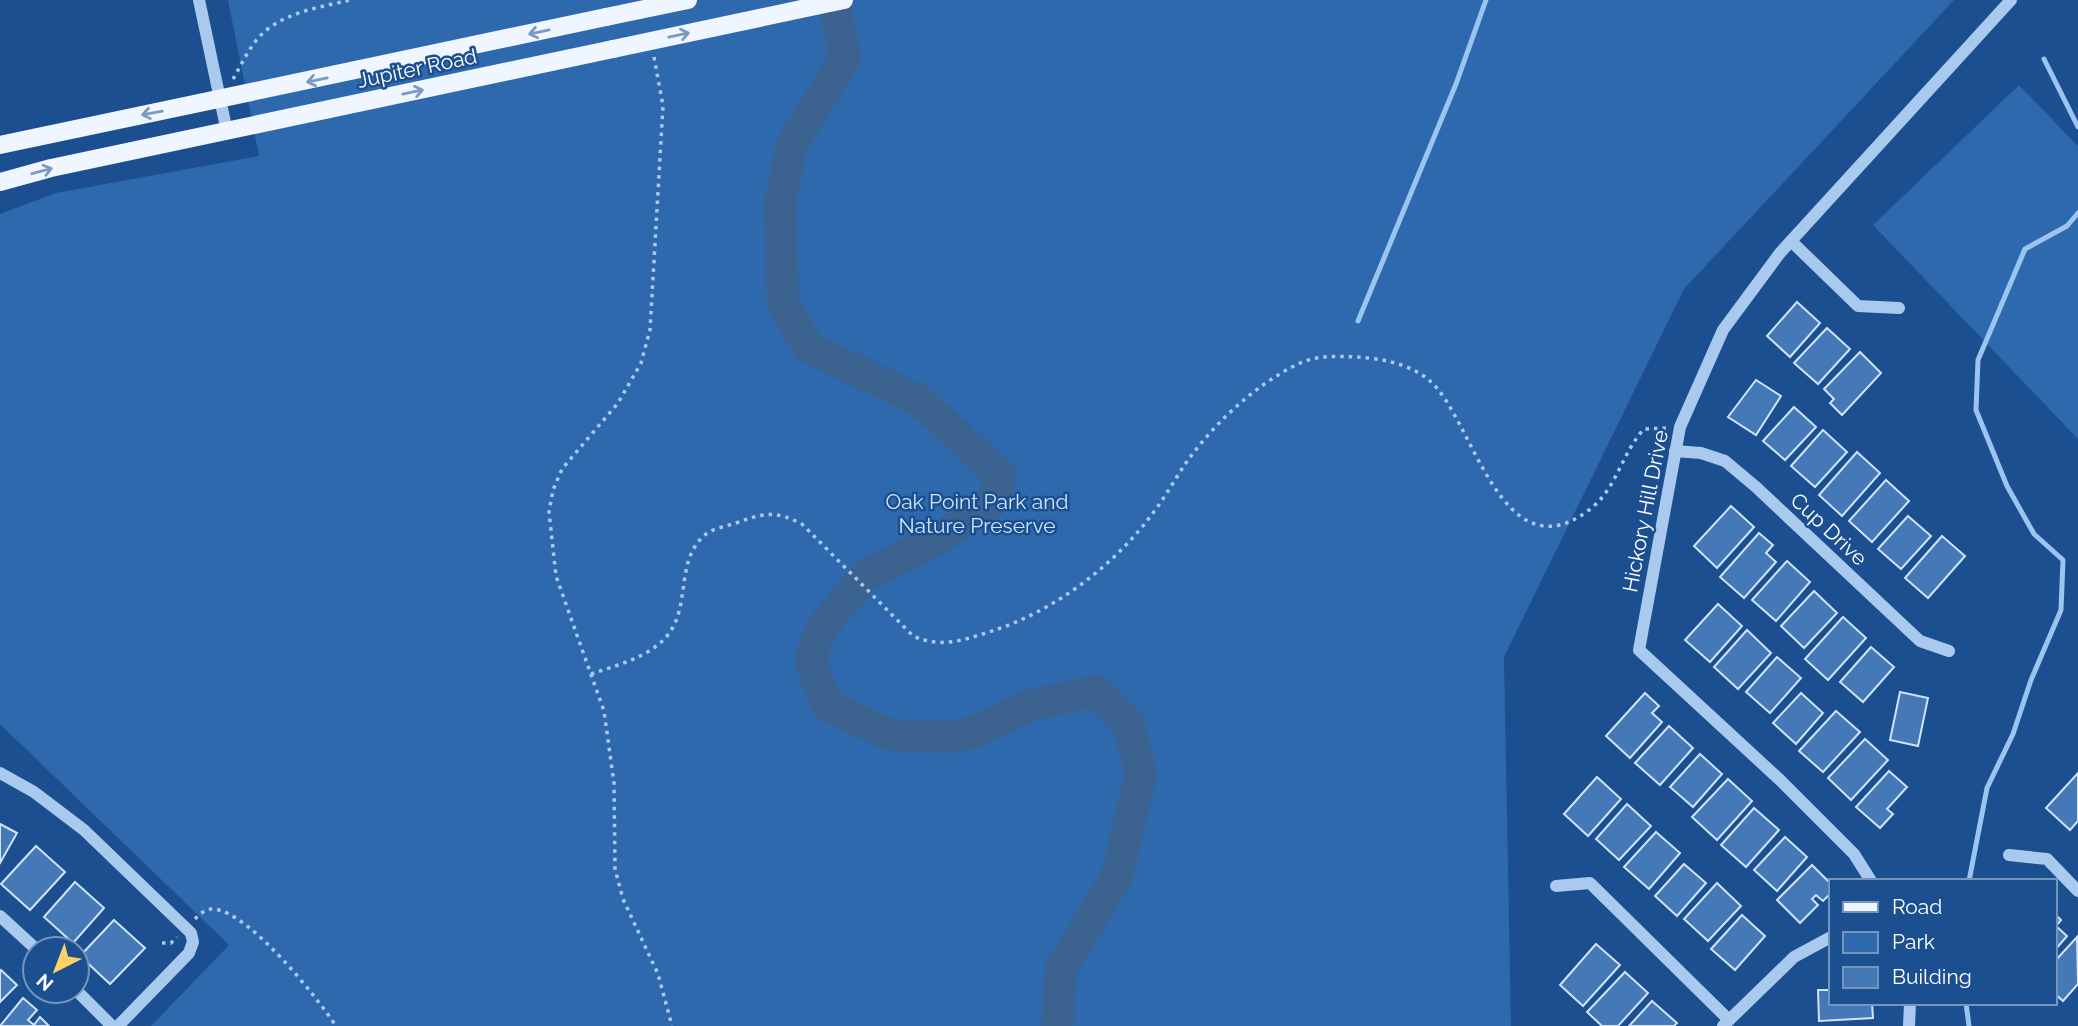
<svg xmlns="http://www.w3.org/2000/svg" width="2078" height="1026" viewBox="0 0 2078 1026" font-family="Raleway,sans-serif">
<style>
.green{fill:#2e69ad}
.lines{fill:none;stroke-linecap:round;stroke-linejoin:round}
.stream{stroke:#9cc4f0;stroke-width:5}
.river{stroke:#3c6290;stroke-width:32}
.building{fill:#4478b7;stroke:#cfe3fa;stroke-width:2}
.path{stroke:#a9c9ee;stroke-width:3.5;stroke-dasharray:3.5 5;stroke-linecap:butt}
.minor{stroke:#a9c9ee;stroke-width:12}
.major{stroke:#f0f6ff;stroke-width:18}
.major-bridge{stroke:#f0f6ff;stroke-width:18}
.oneway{stroke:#7b9ac1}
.labels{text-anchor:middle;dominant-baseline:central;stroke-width:5;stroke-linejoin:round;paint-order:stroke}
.street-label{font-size:21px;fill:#fff;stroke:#1b4f8f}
.park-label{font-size:21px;fill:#cfe3fa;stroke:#1b4f8f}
</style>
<rect width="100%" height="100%" fill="#1b4f8f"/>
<!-- green -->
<g class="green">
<path d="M228,0H1954L1684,289L1504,657L1511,1026H151L229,945L0,724V214L56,193L259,156Z"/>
<path d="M2019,85L2078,146V439L1873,225Z"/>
</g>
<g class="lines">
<!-- stream -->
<g class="stream">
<path d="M2044,59L2078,127"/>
<path d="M1358,321L1456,84L1486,0"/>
<path d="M1969,881L1987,788L2013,734L2031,680L2061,610L2063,560L2034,534L2007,486L1976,410L1978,360L2025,249L2067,226L2078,213"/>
<path d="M1966,1003L1969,1026"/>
</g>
<!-- river -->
<path class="river" d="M834,0L845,58L792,145L780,202L783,305L809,347L921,402L1000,475L994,500L943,536L865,576L822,627L810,660L827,705L890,735L950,737L971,733L1028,706L1096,691L1128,723L1141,773L1117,876L1061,969L1057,1026"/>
</g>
<!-- building -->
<g class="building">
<path d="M1797,302L1820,323L1790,357L1767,336Z"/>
<path d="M1827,328L1850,349L1818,384L1794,363Z"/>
<path d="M1860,352L1881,373L1842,415L1830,403L1834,399L1824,389Z"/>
<path d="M1756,380L1781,396L1756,435L1728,417Z"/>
<path d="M1794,407L1816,427L1785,460L1763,441Z"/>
<path d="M1823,430L1847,452L1815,487L1791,466Z"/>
<path d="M1857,452L1880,473L1842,516L1819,495Z"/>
<path d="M1886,480L1909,501L1872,542L1849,521Z"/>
<path d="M1731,506L1754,527L1717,568L1694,546Z"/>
<path d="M1908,516L1931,536L1901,569L1878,549Z"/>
<path d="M1759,533L1773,545L1766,553L1776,562L1744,598L1720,577Z"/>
<path d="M1942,536L1965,556L1928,598L1905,578Z"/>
<path d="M1787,561L1810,582L1776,621L1752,600Z"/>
<path d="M1814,591L1837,613L1804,648L1781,626Z"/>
<path d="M1718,604L1742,626L1710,662L1685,640Z"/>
<path d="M1843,617L1866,638L1828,680L1805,659Z"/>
<path d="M1747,630L1771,653L1738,689L1714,667Z"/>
<path d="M1871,647L1894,667L1863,702L1840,682Z"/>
<path d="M1777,657L1801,678L1770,713L1746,692Z"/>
<path d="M1900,692L1928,698L1918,746L1890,740Z"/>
<path d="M1645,693L1659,706L1652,713L1662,722L1630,758L1606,736Z"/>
<path d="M1801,693L1823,713L1796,744L1773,723Z"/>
<path d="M1836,711L1860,732L1823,772L1799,751Z"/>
<path d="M1669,726L1693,748L1660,785L1635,763Z"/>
<path d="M1865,739L1888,760L1851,800L1828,778Z"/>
<path d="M1700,754L1722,774L1693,807L1670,787Z"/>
<path d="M1889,771L1907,787L1887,809L1893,814L1880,828L1856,807Z"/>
<path d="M2078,773V821L2070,830L2046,808Z"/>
<path d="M1597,777L1621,799L1588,836L1564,814Z"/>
<path d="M1728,779L1752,801L1717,840L1692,817Z"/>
<path d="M1627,804L1651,826L1619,860L1596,839Z"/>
<path d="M1754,808L1779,830L1746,867L1721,845Z"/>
<path d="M0,824L17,833L0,863Z"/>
<path d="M1656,832L1680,853L1649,889L1624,867Z"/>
<path d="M1785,837L1807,857L1777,891L1754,870Z"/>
<path d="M36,846L65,872L30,910L1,884Z"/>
<path d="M1684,864L1706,883L1677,916L1655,896Z"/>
<path d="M1812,865L1831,884V893L1823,901L1816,895L1812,899L1818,905L1800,923L1777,900Z"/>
<path d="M75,882L104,908L73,943L44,917Z"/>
<path d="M1717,883L1741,906L1708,941L1684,919Z"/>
<path d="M2055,914L2061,920L2056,926L2067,936L2055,950Z"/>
<path d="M1742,915L1765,936L1735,970L1711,949Z"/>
<path d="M114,920L145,948L110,984L80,956Z"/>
<path d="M2077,937L2078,984L2063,1001L2055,994V961Z"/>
<path d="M1596,944L1620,965L1583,1006L1560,985Z"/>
<path d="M1,970L17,985L0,1002V971Z"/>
<path d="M1625,972L1648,993L1618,1026H1602L1587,1012Z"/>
<path d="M1818,990H1831V1003H1872L1873,1018L1819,1021Z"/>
<path d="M23,998L37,1010L28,1020L34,1025L40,1017L49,1026H0Z"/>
<path d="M1652,1001L1677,1023L1674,1026H1629Z"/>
</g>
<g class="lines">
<!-- path -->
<g class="path">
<path d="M654,57L663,106L650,330L641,363L618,403L562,469L553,490L549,512L556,576L604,711L614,783L615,869L623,899L658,974L672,1026"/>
<path d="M233,79C242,64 250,45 263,33C286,12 321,7 350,0"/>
<path d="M591,674C617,665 648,658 667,636C692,606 674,560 706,534C714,528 727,526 736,523C764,513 774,510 802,524L913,636C941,648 960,641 989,632C1053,612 1113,567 1153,513C1166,496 1176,477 1188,460C1215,423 1253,387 1294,366C1314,355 1334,356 1356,357C1380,358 1411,364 1430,381C1473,418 1501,577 1589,510C1617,489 1621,454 1644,429L1667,428"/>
<path d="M195,919C200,914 206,908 214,909C250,913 316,996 336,1026"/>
<path d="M162,943H171L177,937"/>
</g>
<!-- minor -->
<g class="minor">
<path d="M199,0L227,132"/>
<path d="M1791,241L1858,306L1899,308"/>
<path d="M1675,451L1701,453L1725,461L1756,487L1920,641L1949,651"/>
<path d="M0,773L34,792L84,830L191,933L193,942L189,953L118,1026"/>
<path d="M2009,855L2047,859L2078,891"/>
<path d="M1871,881L1854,854L1780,780L1639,650L1680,427L1723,330L1780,253L2011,0"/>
<path d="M1556,886L1590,883L1729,1020"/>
<path d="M0,916L36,949"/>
<path d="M77,991L112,1026"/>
<path d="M1723,1026L1794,957L1831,937"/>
<path d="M1909,1026L1910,1003"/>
</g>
<!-- major -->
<g class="major">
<path d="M0,145L606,17"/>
<path d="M0,182L51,168L613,49"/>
</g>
<!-- major-bridge -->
<g class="major-bridge">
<path d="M606,17L688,0"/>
<path d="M613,49L844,0"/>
</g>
</g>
<!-- one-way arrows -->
<defs><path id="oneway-shaft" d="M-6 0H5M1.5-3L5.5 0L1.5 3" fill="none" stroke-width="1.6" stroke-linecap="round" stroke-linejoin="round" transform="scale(1.75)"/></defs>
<g class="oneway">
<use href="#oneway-shaft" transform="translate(539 32) rotate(168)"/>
<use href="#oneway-shaft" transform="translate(679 35) rotate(-12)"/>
<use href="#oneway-shaft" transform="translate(317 80) rotate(168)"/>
<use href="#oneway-shaft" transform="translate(413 92) rotate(-12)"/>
<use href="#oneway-shaft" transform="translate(152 113) rotate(170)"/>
<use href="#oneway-shaft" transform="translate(42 171) rotate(-15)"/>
</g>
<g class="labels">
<!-- street labels -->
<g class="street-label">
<text transform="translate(417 68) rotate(-12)">Jupiter Road</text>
<text transform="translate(1645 511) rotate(-79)">Hickory Hill Drive</text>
<text transform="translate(1829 529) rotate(43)">Cup Drive</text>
</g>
<!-- park labels -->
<g class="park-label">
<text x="977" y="501">Oak Point Park and<tspan x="977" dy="24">Nature Preserve</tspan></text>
</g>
</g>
<!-- legend -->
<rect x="1829" y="879" width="228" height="126" fill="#1b4f8f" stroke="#7695bc" stroke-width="2"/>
<rect x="1843" y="902" width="35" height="10" fill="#f0f6ff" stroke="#7695bc" stroke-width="2"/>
<text x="1892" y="914" font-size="21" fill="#ffffff">Road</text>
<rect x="1843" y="932" width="35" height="21" fill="#2e69ad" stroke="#7695bc" stroke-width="2"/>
<text x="1892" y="949" font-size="21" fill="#ffffff">Park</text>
<rect x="1843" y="967" width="35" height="21" fill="#4478b7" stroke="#7695bc" stroke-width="2"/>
<text x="1892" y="984" font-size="21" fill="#ffffff">Building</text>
<!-- north arrow -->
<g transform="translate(56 970) rotate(222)"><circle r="33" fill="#1b4f8f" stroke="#7695bc" stroke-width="2"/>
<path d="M0-5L12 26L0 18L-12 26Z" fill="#ffd166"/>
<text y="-10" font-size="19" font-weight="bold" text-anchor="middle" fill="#ffffff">N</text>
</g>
</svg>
